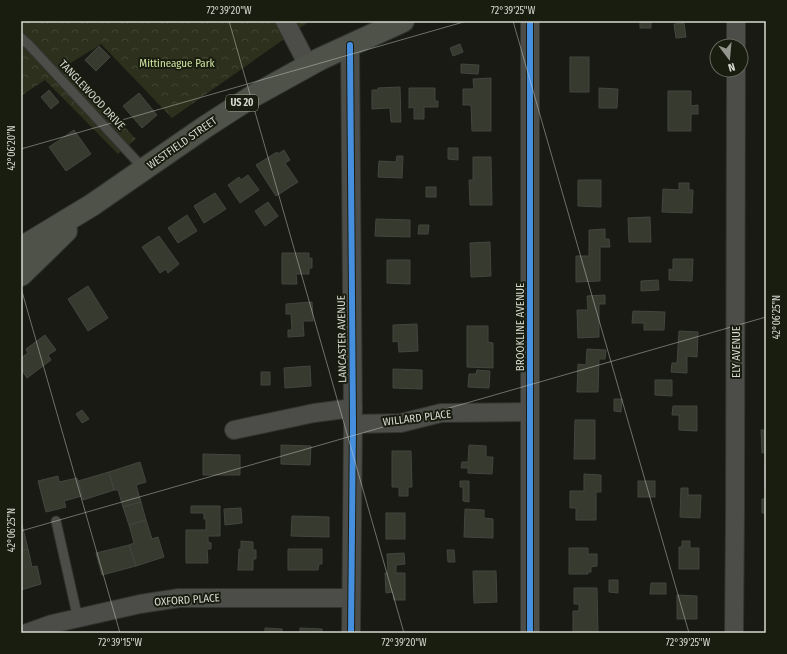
<svg xmlns="http://www.w3.org/2000/svg" width="787" height="654" viewBox="0 0 787 654" font-family="'Fira Sans Condensed',sans-serif">
<style>
.park{fill:url(#park-crowns)}
.building{fill:#373a2f;stroke:#43453f}
.lines{fill:none;stroke-linecap:round;stroke-linejoin:round}
.service-casing{stroke:#31332e;stroke-width:11}
.minor-casing{stroke:#31332e;stroke-width:20}
.primary-casing{stroke:#31332e;stroke-width:24}
.service{stroke:#4c4d49;stroke-width:9}
.minor{stroke:#4c4d49;stroke-width:18}
.primary{stroke:#4f5249;stroke-width:22}
.cycleway-casing{stroke:#191d10;stroke-width:8}
.cycleway{stroke:#468fdf;stroke-width:6}
.ticks{fill:none;stroke:#d6d9d0;stroke-width:1;stroke-opacity:0.45}
.labels{text-anchor:middle;dominant-baseline:central;stroke-width:4;stroke-linejoin:round;paint-order:stroke}
.shield{fill:#191d10;stroke:#9da196;stroke-width:1}
.shield-label{font-size:10px;font-weight:bold;fill:#d6d9d0}
.park-label{font-size:11px;fill:#d1e3a0;stroke:#191d10}
.street-label{font-size:11px;fill:#d6d9d0;stroke:#191d10}
.neatline{fill:none;stroke:#d6d9d0;stroke-width:1.5}
.ticks-label{font-size:10px;text-anchor:middle;fill:#d6d9d0}
</style>
<defs>
<pattern id="park-crowns" width="20" height="18" patternUnits="userSpaceOnUse"><rect width="20" height="18" fill="#2c301d"/><path d="M2 6a3 3 0 1 1 6 0M12 15a3 3 0 1 1 6 0" fill="none" stroke="#404432"/></pattern>
</defs>
<rect width="100%" height="100%" fill="#181a13"/>
<!-- park -->
<path class="park" d="M21,21H310L172,118L101,44L66,66L136,139L118,154L45,80L21,96Z"/>
<!-- building -->
<g class="building">
<rect x="640" y="21" width="11" height="7"/>
<path d="M684,23L686,37L676,38L674,24Z"/>
<path d="M460,44L463,52L453,56L450,48Z"/>
<path d="M99,46L110,57L96,71L85,60Z"/>
<rect x="570" y="57" width="19" height="35"/>
<path d="M461,64L479,65L478,74L461,73Z"/>
<path d="M491,78V131H472L471,105H463V89H474L473,79Z"/>
<path d="M400,87L401,122H391L390,108L372,109V90H378V88Z"/>
<path d="M409,88H435V101H438V107H424V119H414V107L409,108Z"/>
<path d="M599,88L618,89L617,108H599Z"/>
<path d="M49,90L59,102L51,109L41,97Z"/>
<path d="M668,91H691V106L698,105V114H691V131H668Z"/>
<path d="M139,93L157,115L142,128L123,106Z"/>
<path d="M74,130L91,154L66,171L49,147Z"/>
<path d="M448,148H458V160L448,159Z"/>
<path d="M284,150L290,160L285,163L298,182L276,196L256,165L277,152L278,154Z"/>
<path d="M397,156H403L402,178L378,177L379,161L396,162Z"/>
<path d="M473,157H491L492,205H470L469,180H473Z"/>
<path d="M248,175L259,190L240,203L228,185L239,177L241,180Z"/>
<path d="M578,180H601V207L578,206Z"/>
<path d="M679,183H689V190H693L692,213L662,212L663,189L679,190Z"/>
<rect x="426" y="187" width="10" height="10"/>
<path d="M215,193L226,209L204,223L194,206Z"/>
<path d="M268,202L278,216L265,226L255,211Z"/>
<path d="M187,215L197,231L178,243L168,228Z"/>
<path d="M650,217L651,242H629L628,218Z"/>
<path d="M376,219L410,220V237L375,236Z"/>
<path d="M419,225H429L428,234H418Z"/>
<path d="M605,229V239H609L610,247H600V281L576,282V256H589V230Z"/>
<path d="M159,236L179,264L168,273L166,269L160,273L142,247Z"/>
<path d="M490,242L491,276L471,277L470,243Z"/>
<path d="M282,253H309V259L312,258V268H309V274H296L297,284H282Z"/>
<path d="M673,259H693L692,281L669,280V269L673,270Z"/>
<path d="M387,260H410V284L387,283Z"/>
<path d="M658,280L659,290L641,291V281Z"/>
<path d="M88,286L108,318L88,331L68,299Z"/>
<path d="M605,295V304H599V337L578,338L577,310H588L587,296Z"/>
<path d="M312,302L313,321H303L304,336L288,337V330H292L291,314H286V304Z"/>
<path d="M633,311L665,312L664,330H644V323H632Z"/>
<path d="M417,324L418,351L399,352L398,341L393,342V325Z"/>
<path d="M467,326H488V342L493,343V368L467,367Z"/>
<path d="M679,331L698,332L697,357L687,356V373L671,372L672,363H677Z"/>
<path d="M45,335L56,350L48,355L51,360L27,378L21,369V358L28,353L26,349Z"/>
<path d="M587,349L606,350L605,359H599L598,392H577L578,364L586,365Z"/>
<path d="M310,366L311,386L285,388L284,368Z"/>
<path d="M393,369L422,370V389L393,388Z"/>
<path d="M477,370L490,371L489,388L468,387L469,374H476Z"/>
<rect x="261" y="372" width="9" height="13"/>
<path d="M655,380H672V396L655,395Z"/>
<path d="M614,399H622L621,412L614,411Z"/>
<path d="M673,406H697V431L679,430V415H672Z"/>
<path d="M82,410L89,419L82,423L76,414Z"/>
<path d="M575,420H595V459H574Z"/>
<path d="M761,430H766V452L762,453Z"/>
<path d="M281,445L311,446L310,465L281,464Z"/>
<path d="M469,445L486,446V457H493L492,474L468,473V468H461L462,462H468Z"/>
<path d="M392,451H411L412,487H408V496H399V487H392Z"/>
<path d="M203,454L240,455V475H203Z"/>
<path d="M140,462L146,482L136,485L141,502L123,507L118,490H114L109,472Z"/>
<rect x="765" y="465" width="1" height="22"/>
<path d="M109,472L114,490L83,500L78,481Z"/>
<path d="M584,474L601,475V492H596V520H576V508H570V491H584Z"/>
<path d="M58,476L59,482L77,478L82,496L64,501L66,507L46,512L38,481Z"/>
<path d="M460,481H469V502L463,501V487H460Z"/>
<rect x="638" y="481" width="17" height="16"/>
<path d="M681,488H688V495H701L700,518L680,517Z"/>
<path d="M766,496V516H765V513H762V499H766Z"/>
<path d="M141,502L146,520L129,525L123,507Z"/>
<path d="M191,506H220V536H208V542L211,543V549H207L208,563H186V530H206V519H204V513H191Z"/>
<path d="M241,508L242,523L225,525L224,509Z"/>
<path d="M465,509L484,510V518L493,519V538L464,537Z"/>
<rect x="386" y="513" width="19" height="26"/>
<path d="M292,516L329,517V537L291,536Z"/>
<path d="M21,520L28,549L21,551Z"/>
<path d="M146,520L152,539L158,537L164,557L136,566L129,545L134,543L129,525Z"/>
<path d="M241,541L253,542V550H256V559H253V570H238L239,549H241Z"/>
<path d="M682,541H690V548H699V569H679V547H682Z"/>
<path d="M129,545L136,566L102,575L96,553Z"/>
<path d="M569,548H588V554H597V566L591,567V572H588V574H569Z"/>
<path d="M28,549L32,567L37,566L41,584L21,590V551Z"/>
<path d="M288,549H322V564H319L318,570H288Z"/>
<path d="M447,550H454L455,562H448Z"/>
<path d="M404,553L405,564L396,565V573H405V600H394L393,592L386,593L385,573H388L387,554Z"/>
<path d="M473,571H496L497,602L474,603Z"/>
<path d="M609,580H618V593L609,592Z"/>
<path d="M651,583H666V594H650Z"/>
<path d="M574,588H597L598,633H573V611H579V604H574Z"/>
<path d="M677,595L697,596V619H677Z"/>
<path d="M265,628L282,629V633H265Z"/>
<path d="M300,628L322,629V633H300Z"/>
</g>
<g class="lines">
<defs>
<g id="service">
<path d="M21,38L29,45L144,169"/>
<path d="M56,521L78,619"/>
</g>
<g id="minor">
<path d="M285,21L308,65"/>
<path d="M736,21V46"/>
<path d="M350,45L353,424L351,633"/>
<path d="M353,424L401,423L441,413L530,412"/>
<path d="M234,430L314,413L353,408"/>
<path d="M27,633L52,624L140,604L179,598H351"/>
<path d="M530,633V21"/>
<path d="M734,633L735,513L736,70"/>
</g>
<g id="primary">
<path d="M21,248L92,205L205,127L253,96L320,59L403,21"/>
<path d="M21,275L66,231"/>
</g>
</defs>
<!-- service casing -->
<use href="#service" class="service-casing"/>
<!-- minor casing -->
<use href="#minor" class="minor-casing"/>
<!-- primary casing -->
<use href="#primary" class="primary-casing"/>
<!-- service -->
<use href="#service" class="service"/>
<!-- minor -->
<use href="#minor" class="minor"/>
<!-- primary -->
<use href="#primary" class="primary"/>
<defs>
<g id="cycleway">
<path d="M350,45L353,424L351,633"/>
<path d="M530,633V21"/>
</g>
</defs>
<!-- cycleway casing -->
<use href="#cycleway" class="cycleway-casing"/>
<!-- cycleway -->
<use href="#cycleway" class="cycleway"/>
</g>
<!-- ticks -->
<path class="ticks" d="M229,21L404,633M513,21L689,633M21,149L467,21M21,288L120,633M21,531L766,317"/>
<g class="labels">
<!-- shield labels -->
<rect class="shield" x="226" y="95" width="32" height="16" rx="3"/>
<g class="shield-label">
<text x="242" y="103">US 20</text>
</g>
<!-- park labels -->
<g class="park-label">
<text x="177" y="63">Mittineague Park</text>
</g>
<!-- street labels -->
<g class="street-label">
<text transform="translate(92 95) rotate(47)">TANGLEWOOD DRIVE</text>
<text transform="translate(182 143) rotate(-35)">WESTFIELD STREET</text>
<text transform="translate(520 327) rotate(-90)">BROOKLINE AVENUE</text>
<text transform="translate(342 339) rotate(-91)">LANCASTER AVENUE</text>
<text transform="translate(736 352) rotate(-90)">ELY AVENUE</text>
<text transform="translate(417 418) rotate(-7)">WILLARD PLACE</text>
<text transform="translate(187 600) rotate(-4)">OXFORD PLACE</text>
</g>
</g>
<!-- border -->
<rect width="787" height="654" fill="none" stroke="#191d10" stroke-width="44"/>
<!-- north arrow -->
<g transform="translate(729 58) rotate(164)"><circle r="19" fill="#191d10" stroke="#65685d"/>
<path d="M0-3L7 15L0 10L-7 15Z" fill="#94968e"/>
<text y="-6" font-size="11" font-weight="bold" text-anchor="middle" fill="#d6d9d0">N</text>
</g>
<rect x="22" y="22" width="743" height="610" class="neatline"/>
<g class="ticks-label">
<text x="229" y="14">72°39'20"W</text>
<text x="513" y="14">72°39'25"W</text>
<text transform="translate(11 148) rotate(-90)" y="4">42°06'20"N</text>
<text transform="translate(776 317) rotate(-90)" y="4">42°06'25"N</text>
<text transform="translate(11 530) rotate(-90)" y="4">42°06'25"N</text>
<text x="120" y="646">72°39'15"W</text>
<text x="404" y="646">72°39'20"W</text>
<text x="688" y="646">72°39'25"W</text>
</g>
</svg>
